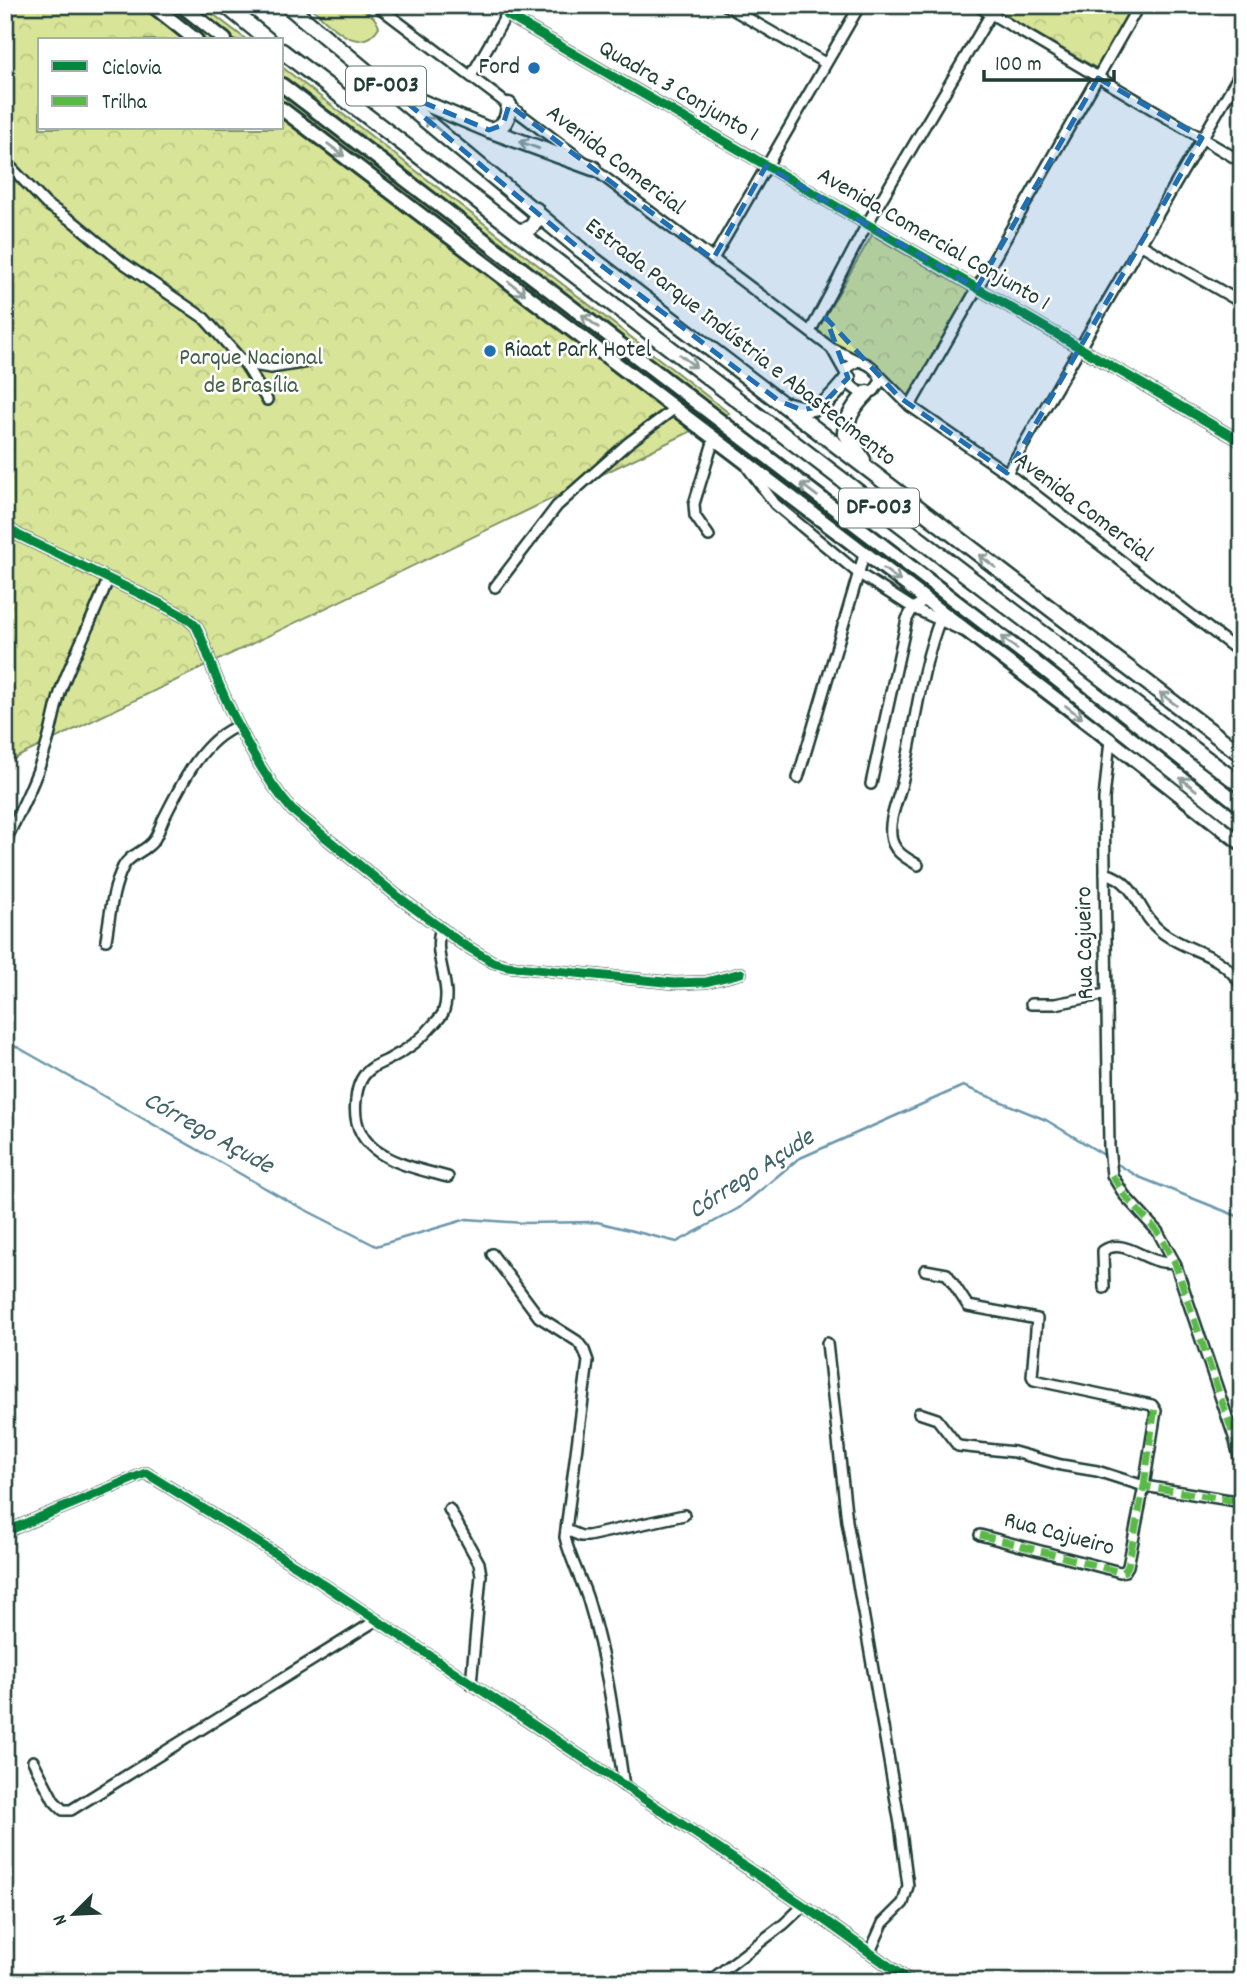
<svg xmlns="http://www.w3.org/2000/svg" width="1247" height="1987" viewBox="0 0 1247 1987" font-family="Dekko,sans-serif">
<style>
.grass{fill:#d8e598;stroke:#7c9166;stroke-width:2}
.forest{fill:url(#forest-crowns);stroke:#7c9166;stroke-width:2}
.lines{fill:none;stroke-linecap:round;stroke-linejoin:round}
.stream{stroke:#6a96ab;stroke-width:2.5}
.minor-casing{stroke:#1f3d34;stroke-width:14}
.major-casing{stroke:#1f3d34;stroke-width:18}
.highway-casing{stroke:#1f3d34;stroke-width:19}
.minor{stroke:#fff;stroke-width:9}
.major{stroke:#fff;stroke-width:12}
.highway{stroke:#fff;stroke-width:14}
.quiet{stroke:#58b947;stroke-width:7;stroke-dasharray:14 7;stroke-linecap:butt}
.cycleway-casing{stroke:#fff;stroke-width:13}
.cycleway{stroke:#00873e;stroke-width:9}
.oneway{stroke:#8f9e9a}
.marked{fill:#1f6fb2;fill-opacity:0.2;stroke:#1f6fb2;stroke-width:5;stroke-dasharray:14 9;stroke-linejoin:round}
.poi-dot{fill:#1f6fb2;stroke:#fff;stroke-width:2.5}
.labels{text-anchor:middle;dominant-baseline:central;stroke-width:5;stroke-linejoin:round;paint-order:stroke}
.shield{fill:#fff;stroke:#627771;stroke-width:2}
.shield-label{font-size:23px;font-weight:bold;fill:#1f3d34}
.poi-label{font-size:24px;fill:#1f3d34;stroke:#fff;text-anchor:end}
.street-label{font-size:24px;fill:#1f3d34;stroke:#fff}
.park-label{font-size:24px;fill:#445f48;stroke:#fff}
.water-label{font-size:26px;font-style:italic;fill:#3e6266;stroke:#fff}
</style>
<defs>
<pattern id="forest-crowns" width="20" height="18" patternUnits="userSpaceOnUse" patternTransform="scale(1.75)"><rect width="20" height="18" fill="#d8e598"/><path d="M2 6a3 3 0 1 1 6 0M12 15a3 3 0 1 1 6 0" fill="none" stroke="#b9c584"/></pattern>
</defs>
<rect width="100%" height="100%" fill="#fff"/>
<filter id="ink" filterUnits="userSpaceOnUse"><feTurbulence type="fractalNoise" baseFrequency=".0143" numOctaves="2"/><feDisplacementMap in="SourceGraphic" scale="14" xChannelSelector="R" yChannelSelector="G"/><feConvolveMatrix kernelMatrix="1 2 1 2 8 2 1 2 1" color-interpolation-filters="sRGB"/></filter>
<g filter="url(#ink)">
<!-- grass -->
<path class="grass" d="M308,5C334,5 370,0 379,27C358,60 329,22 308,5Z"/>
<!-- forest -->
<g class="forest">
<path d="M5,5H201L247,40H40V128H282V67L729,413L5,763Z"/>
<path d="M1003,5H1135L1098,69L999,12Z"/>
<path d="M872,235L971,292L908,396L899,393L868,360L858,358L816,332Z"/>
</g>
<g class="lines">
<!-- stream -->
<g class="stream">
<path d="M5,1043L19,1048L288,1201L376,1246L467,1219L523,1223L597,1222L677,1242L739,1208L798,1159L963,1086L1046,1120L1109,1158"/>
<path d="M1114,1162L1139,1177L1242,1218"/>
</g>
<defs>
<g id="minor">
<path d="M376,5L831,348L858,361"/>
<path d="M725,5L825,63"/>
<path d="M976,5L1242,162"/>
<path d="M507,15L1242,442"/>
<path d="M471,76L512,5"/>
<path d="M5,161L46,204L75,223L122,262L204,318L245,364L271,368L308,362"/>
<path d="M1140,244L1242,303"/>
<path d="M713,259L860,5"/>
<path d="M810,332L867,224L996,5"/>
<path d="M832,349L846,374"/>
<path d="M858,361C869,363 879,371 881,381L874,391L862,393C851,388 844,380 848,367Z"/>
<path d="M245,364L267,400"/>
<path d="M880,376L910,406L1007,473L1242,654"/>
<path d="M910,406L1139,5"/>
<path d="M748,468L775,504L858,573L913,608L963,631"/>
<path d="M1007,473L1242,70"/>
<path d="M5,526L18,535L161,604L187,618L196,626C205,644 210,663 218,682C237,727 260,773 292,810L396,895L461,943L493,962L507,966L674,983L706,982L741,973"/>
<path d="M709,536L695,516L694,504L714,439"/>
<path d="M495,587L557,506L628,443L674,409"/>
<path d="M1110,740L1104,799L1109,1147L1112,1175L1125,1196L1158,1232L1175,1263L1234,1437L1242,1469"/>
<path d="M798,778L864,555"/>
<path d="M871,784L907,619L913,608L925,600"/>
<path d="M5,842C20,811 36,780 46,747C53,726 55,705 63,684C77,648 95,615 108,579"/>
<path d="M918,865C906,858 892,851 891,835C889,818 898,800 902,783C915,728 920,669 941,617"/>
<path d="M1105,873C1139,882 1137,915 1163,933C1193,955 1219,950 1242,986"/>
<path d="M441,928C431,956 454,985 443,1013C441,1017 436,1022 433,1025C421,1040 407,1050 391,1058C385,1062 377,1064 372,1068C361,1075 357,1087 356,1100C349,1156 406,1166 448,1177"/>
<path d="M106,940C110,916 112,889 123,867C129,854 146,852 154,840C158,834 160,827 163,820C180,787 201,740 238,726"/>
<path d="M1031,1004H1055L1106,994"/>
<path d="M492,1254L539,1317L577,1341L584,1350L588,1361L565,1537C570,1560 583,1581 589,1603C607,1662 615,1725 624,1786"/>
<path d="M1104,1288L1103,1251C1121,1238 1140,1257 1158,1261C1163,1263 1170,1262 1175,1263"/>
<path d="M827,1343L847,1521L900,1824L908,1886L903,1903L883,1923L870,1952"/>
<path d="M919,1413L937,1419L958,1446L1014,1452L1061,1465L1097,1471L1144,1486L1156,1411L1152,1405L1034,1380L1032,1376L1037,1319L968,1306L947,1274L925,1270"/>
<path d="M449,1509L479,1563L481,1575L471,1684"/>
<path d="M566,1530L581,1536H588L684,1515"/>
<path d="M5,1532L146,1473L299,1568L816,1914L911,1982"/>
<path d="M980,1535L1120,1572L1125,1571L1128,1566L1144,1486L1242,1502"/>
<path d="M33,1761L54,1801L63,1810H71L377,1620"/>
<path d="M708,1982L784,1924L803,1906"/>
</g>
<g id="major">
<path d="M152,5L196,40"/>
<path d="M181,5L225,40"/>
<path d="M282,85L1027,656L1242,826"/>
<path d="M282,109L1110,740L1242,844"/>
</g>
<g id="highway">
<path d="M225,5L268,40"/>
<path d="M287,5L581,250L1242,755"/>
<path d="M282,51L1242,786"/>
<path d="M405,95L489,130L593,168"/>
<path d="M489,130C505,127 508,120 509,105"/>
<path d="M517,231C531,231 538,224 536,210"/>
<path d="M789,405C820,416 830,400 848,378"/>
<path d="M863,460L845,432C848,415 855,405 867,393"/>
</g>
</defs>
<!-- minor casing -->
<use href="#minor" class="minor-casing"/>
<!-- major casing -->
<use href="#major" class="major-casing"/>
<!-- highway casing -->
<use href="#highway" class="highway-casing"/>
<!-- minor -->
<use href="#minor" class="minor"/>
<!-- major -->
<use href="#major" class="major"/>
<!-- highway -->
<use href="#highway" class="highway"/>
<!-- quiet -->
<g class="quiet">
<path d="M1112,1175L1125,1196L1158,1232L1175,1263L1234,1437L1242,1469"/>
<path d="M1144,1486L1155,1407"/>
<path d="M980,1535L1120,1572L1125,1571L1128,1566L1144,1486L1242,1502"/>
</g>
<defs>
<g id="cycleway">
<path d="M507,15L1242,442"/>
<path d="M5,526L18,535L161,604L187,618L196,626C205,644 210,663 218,682C237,727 260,773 292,810L396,895L461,943L493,962L507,966L674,983L706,982L741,973"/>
<path d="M5,1532L146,1473L299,1568L816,1914L911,1982"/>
</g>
</defs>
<!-- cycleway casing -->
<use href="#cycleway" class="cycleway-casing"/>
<!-- cycleway -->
<use href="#cycleway" class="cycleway"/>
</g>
<!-- one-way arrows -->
<defs><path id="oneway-shaft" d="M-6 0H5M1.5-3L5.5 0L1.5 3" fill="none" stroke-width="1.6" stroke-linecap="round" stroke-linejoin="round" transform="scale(1.75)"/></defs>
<g class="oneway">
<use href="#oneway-shaft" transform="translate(432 124) rotate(-140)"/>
<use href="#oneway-shaft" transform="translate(529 145) rotate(-160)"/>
<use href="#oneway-shaft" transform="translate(336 150) rotate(37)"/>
<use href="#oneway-shaft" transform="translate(517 288) rotate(37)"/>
<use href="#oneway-shaft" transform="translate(590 321) rotate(-143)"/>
<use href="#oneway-shaft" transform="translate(688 361) rotate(37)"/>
<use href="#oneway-shaft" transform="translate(809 490) rotate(-143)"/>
<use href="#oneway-shaft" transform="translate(987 561) rotate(-143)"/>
<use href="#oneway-shaft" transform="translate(892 575) rotate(37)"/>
<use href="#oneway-shaft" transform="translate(1009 643) rotate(-143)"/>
<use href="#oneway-shaft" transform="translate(1168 699) rotate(-143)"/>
<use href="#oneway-shaft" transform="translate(1074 712) rotate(37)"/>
<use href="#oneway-shaft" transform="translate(1188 784) rotate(-142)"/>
</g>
</g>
<!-- marked area -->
<path class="marked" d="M1098,78L1202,138L1007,473L899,397L826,318L848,378L821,406L802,410L779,401L581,250L391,89L489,130L503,125L509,105L713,259L766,166L977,288Z"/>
<!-- markers -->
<g class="poi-dot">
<circle cx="534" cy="68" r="7"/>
<circle cx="490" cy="351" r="7"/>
</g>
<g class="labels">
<!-- shield labels -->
<g class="shield">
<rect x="346" y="66.5" width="80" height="39" rx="5"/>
<rect x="839" y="488.5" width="80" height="39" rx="5"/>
</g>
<g class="shield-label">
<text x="386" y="86">DF-003</text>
<text x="879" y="508">DF-003</text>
</g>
<!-- poi labels -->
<g class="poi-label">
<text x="520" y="68">Ford</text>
<text x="504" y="351" text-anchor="start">Riaat Park Hotel</text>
</g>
<!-- street labels -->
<g class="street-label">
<text transform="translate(678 92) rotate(30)">Quadra 3 Conjunto 1</text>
<text transform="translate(615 161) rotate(37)">Avenida Comercial</text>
<text transform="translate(933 240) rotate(30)">Avenida Comercial Conjunto 1</text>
<text transform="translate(740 343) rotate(38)">Estrada Parque Indústria e Abastecimento</text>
<text transform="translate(1083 508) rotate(37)">Avenida Comercial</text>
<text transform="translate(1086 943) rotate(-91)">Rua Cajueiro</text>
<text transform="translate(1059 1535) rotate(15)">Rua Cajueiro</text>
</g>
<!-- park labels -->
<g class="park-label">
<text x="251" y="359">Parque Nacional<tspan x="251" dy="28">de Brasília</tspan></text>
</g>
<!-- water labels -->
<g class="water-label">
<text transform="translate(208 1134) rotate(29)">Córrego Açude</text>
<text transform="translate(752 1175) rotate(-33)">Córrego Açude</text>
</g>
</g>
<!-- margin -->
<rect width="1247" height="1987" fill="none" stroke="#fff" stroke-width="28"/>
<rect x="14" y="14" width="1219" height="1959" fill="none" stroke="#1f3d34" stroke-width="2.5" filter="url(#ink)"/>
<!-- legend -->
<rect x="38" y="38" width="245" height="91" fill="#ffffff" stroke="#a5b1ae" stroke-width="2"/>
<rect x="52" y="61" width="35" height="10" fill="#00873e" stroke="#a5b1ae" stroke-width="2"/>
<text x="102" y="74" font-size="21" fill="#1f3d34">Ciclovia</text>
<rect x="52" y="96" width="35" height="10" fill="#58b947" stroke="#a5b1ae" stroke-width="2"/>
<text x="102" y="108" font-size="21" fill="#1f3d34">Trilha</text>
<!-- north arrow -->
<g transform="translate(74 1914) rotate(246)" stroke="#ffffff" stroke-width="5" paint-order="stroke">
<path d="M0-5L12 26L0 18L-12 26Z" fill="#1f3d34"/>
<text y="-10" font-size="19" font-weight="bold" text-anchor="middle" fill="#1f3d34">N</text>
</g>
<!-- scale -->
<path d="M984 70v10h130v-10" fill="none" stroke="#1f3d34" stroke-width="3.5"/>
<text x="995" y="70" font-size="21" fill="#1f3d34" stroke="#ffffff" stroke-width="5" paint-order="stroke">100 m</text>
</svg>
